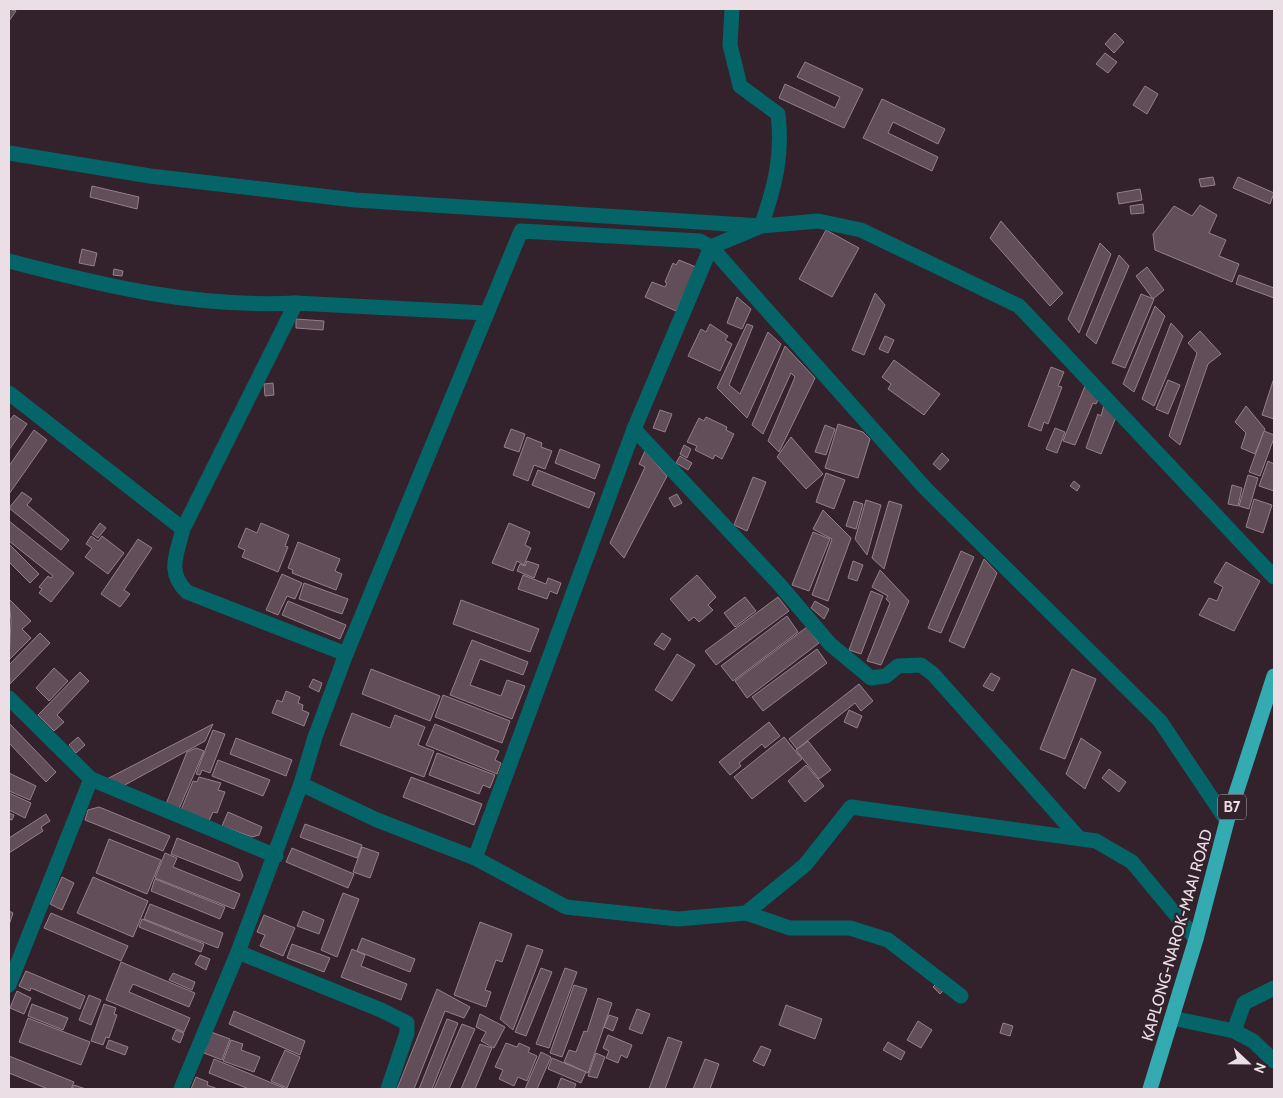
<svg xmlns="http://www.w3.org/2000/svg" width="1283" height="1098" viewBox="0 0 1283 1098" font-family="Cabin,sans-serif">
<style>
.building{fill:#614e59;stroke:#947f8b}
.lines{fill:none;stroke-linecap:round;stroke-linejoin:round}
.minor{stroke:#056468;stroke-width:15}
.highway{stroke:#34abb1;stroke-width:15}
.labels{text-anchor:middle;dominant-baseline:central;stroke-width:4.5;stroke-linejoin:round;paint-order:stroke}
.shield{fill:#33222c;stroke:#b4a6ae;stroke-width:1}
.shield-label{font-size:15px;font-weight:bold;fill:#ebdfe5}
.street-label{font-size:16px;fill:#ebdfe5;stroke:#33222c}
</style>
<rect width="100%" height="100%" fill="#33222c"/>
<!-- building -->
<g class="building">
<path d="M9,9L16,11L9,21Z"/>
<path d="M1115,33L1124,42L1114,53L1105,44Z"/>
<path d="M1105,53L1117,62L1108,73L1096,64Z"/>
<path d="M805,62L863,89L844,128L779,98L785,84L835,108L840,97L797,77Z"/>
<path d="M1145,86L1158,94L1147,114L1133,105Z"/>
<path d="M882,99L945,129L938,144L893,122L888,133L938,157L932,171L863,138Z"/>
<path d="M1213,177L1215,185L1201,187L1199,179Z"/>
<path d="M1238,177L1274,193L1270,204L1233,188Z"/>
<path d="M92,186L139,197L137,209L90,197Z"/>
<path d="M1140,189L1142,200L1119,204L1117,193Z"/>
<path d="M1143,204L1144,213L1131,214L1130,206Z"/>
<path d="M1200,205L1217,215L1209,233L1226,240L1219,256L1239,264L1232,282L1155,250L1153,234L1174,206L1192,216Z"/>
<path d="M1001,221L1063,293L1050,306L990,238Z"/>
<path d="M826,230L859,248L832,297L799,279Z"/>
<path d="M1100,243L1111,254L1079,333L1068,319Z"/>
<path d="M82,249L97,253L94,266L79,263Z"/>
<path d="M1119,255L1129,266L1096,344L1086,335Z"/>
<path d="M679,260L696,267L676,311L645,297L652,282L665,287L667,283L665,282L673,263L676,265Z"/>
<path d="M1147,267L1164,290L1153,299L1136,276Z"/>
<path d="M114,269L123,271L122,276L113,275Z"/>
<path d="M1239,275L1274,288V298L1236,284Z"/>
<path d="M875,293L885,305L864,355L852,350Z"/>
<path d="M1141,294L1154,299L1125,368L1112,363Z"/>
<path d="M737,297L751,309L742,329L727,323Z"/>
<path d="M1155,306L1165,316L1134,392L1123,384Z"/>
<path d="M296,319L324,321L323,330L296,328Z"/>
<path d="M1171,323L1183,336L1154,406L1142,399Z"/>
<path d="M710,324L728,336L725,340L732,344L720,371L688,356L701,329L706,332Z"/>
<path d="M747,324L753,326L729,385L740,394L768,332L781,344L747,418L717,388Z"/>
<path d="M1200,331L1221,354L1208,364L1180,445L1169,436L1197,353L1188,343Z"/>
<path d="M885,336L894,340L888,353L879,349Z"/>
<path d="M785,346L815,378L779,452L768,441L795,377L791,373L763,434L752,425Z"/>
<path d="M894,360L940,394L924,415L888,389L891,384L882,377Z"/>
<path d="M1051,367L1064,372L1058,386L1062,387L1048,424L1044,422L1041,431L1028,426Z"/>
<path d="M1274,378V419L1262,415Z"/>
<path d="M1168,380L1180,385L1168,414L1156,409Z"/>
<path d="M1087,381L1100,395L1096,404L1093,403L1075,445L1063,441Z"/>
<path d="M273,383L274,395L265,396L264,384Z"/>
<path d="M1105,401L1118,412L1101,454L1086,448L1098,414L1101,416Z"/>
<path d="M1246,406L1265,429L1255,454L1241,448L1246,433L1235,422Z"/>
<path d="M660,410L672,414L665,432L653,428Z"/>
<path d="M14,415L27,424L9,450V421Z"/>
<path d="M706,417L727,427L726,430L734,434L722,459L715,455L713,459L695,450L697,446L687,442L699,418L704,421Z"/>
<path d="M838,424L863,432L870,439L858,478L825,468Z"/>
<path d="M825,425L835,429L826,455L815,452Z"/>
<path d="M1055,428L1065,432L1057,453L1046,449Z"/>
<path d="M511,429L525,434L519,452L504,447Z"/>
<path d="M34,430L47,440L9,494V466Z"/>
<path d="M1264,431L1274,435V438L1260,476L1249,472Z"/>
<path d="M527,437L542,443L541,447L552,451L545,469L534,465L528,481L513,475Z"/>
<path d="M791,437L823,474L806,489L777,457Z"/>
<path d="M684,445L691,449L687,458L680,454Z"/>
<path d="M560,449L600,465L595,479L555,463Z"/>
<path d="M645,451L667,476L624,558L610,543L645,467L639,464Z"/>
<path d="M942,453L949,460L940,470L933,464Z"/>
<path d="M680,456L692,463L688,470L676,463Z"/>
<path d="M1268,461L1274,464V491L1259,486Z"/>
<path d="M538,470L595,493L589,508L532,485Z"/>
<path d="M826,473L845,480L834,509L816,502Z"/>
<path d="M1248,475L1258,478L1249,509L1239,506Z"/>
<path d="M753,477L766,482L747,531L734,525Z"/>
<path d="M1074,481L1080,486L1077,491L1070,486Z"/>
<path d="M1232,485L1242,488L1238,506L1228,504Z"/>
<path d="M22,492L32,499L27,505L69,540L61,550L9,508Z"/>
<path d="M677,494L682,503L674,507L669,498Z"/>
<path d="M1254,499L1272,505L1263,533L1246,527Z"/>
<path d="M866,500L881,505L867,555L855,539Z"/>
<path d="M854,501L863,504L856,529L846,526Z"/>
<path d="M889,501L902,505L884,569L872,558Z"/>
<path d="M823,510L851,538L828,601L812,595L832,539L813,529Z"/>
<path d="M9,521L74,573L51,602L39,593L42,589L39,587L48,576L51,578L53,576L9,541Z"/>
<path d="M100,523L106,528L98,538L92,534Z"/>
<path d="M261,523L289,535L285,546L288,547L278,572L242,557L245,550L238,547L246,528L257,533Z"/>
<path d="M509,523L530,532L525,545L531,548L524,565L517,561L513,571L492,563Z"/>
<path d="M813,532L830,539L809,591L792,585Z"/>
<path d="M91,536L98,541L102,536L124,553L108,574L85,557L92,548L86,544Z"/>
<path d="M138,539L152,548L124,590L130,594L120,607L101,594Z"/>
<path d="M298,542L340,559L335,571L342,574L336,590L292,573L293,570L288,568Z"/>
<path d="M9,544L39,574L30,583L9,562Z"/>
<path d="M961,551L974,557L941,633L928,628Z"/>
<path d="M984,559L997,573L964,648L949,641Z"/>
<path d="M527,561L539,565L534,578L517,571L520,564L525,566Z"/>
<path d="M853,561L863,565L857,581L848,578Z"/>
<path d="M1226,562L1260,581L1234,631L1199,615L1209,598L1217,601L1223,587L1214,582Z"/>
<path d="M880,570L909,601L881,665L867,661L890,603L886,599L888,596L872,587Z"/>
<path d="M282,574L302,583L295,599L287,596L278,615L266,610Z"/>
<path d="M523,575L546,584L548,578L561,583L557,594L550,591L547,599L518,589Z"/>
<path d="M697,575L716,597L708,605L713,610L699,622L694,617L689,621L670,599Z"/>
<path d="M304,583L348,599L342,614L299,599Z"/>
<path d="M871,591L883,596L861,654L849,650Z"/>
<path d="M745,597L756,611L735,627L724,613Z"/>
<path d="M778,597L789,611L716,665L705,651Z"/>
<path d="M9,599L31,621L22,629L31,638L9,660L11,621Z"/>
<path d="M461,600L539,629L530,652L453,624Z"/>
<path d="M288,601L346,625L340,639L282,615Z"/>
<path d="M815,601L829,609L824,619L811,608Z"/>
<path d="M787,616L798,632L733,681L721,666Z"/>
<path d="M807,627L819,643L747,698L735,681Z"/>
<path d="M40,633L50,643L10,684L9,665Z"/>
<path d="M662,633L671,639L664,650L654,644Z"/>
<path d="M472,640L528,662L523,675L480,659L470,685L501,696L507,680L525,686L512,719L450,695Z"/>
<path d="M817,649L827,663L763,711L752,697Z"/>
<path d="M677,654L695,665L672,701L655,690Z"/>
<path d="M54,668L68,681L49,701L36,688Z"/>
<path d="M371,669L440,696L430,721L362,694Z"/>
<path d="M1072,669L1096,679L1065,759L1040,749Z"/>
<path d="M80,672L89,681L57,715L64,722L54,731L38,715Z"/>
<path d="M991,673L1000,678L993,691L983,686Z"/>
<path d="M313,679L322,683L319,692L309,687Z"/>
<path d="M859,684L873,701L861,711L855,703L797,749L789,739Z"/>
<path d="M286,691L300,697L298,703L303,705L302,710L309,713L304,726L272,713L277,700L282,702Z"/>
<path d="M443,695L510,721L502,743L435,717Z"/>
<path d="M849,710L862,716L857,728L844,722Z"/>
<path d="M352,713L390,728L395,715L425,727L418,745L434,751L424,777L340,745Z"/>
<path d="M769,722L780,736L765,748L762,744L739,763L741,766L730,775L719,762Z"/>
<path d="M9,723L56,772L46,782L9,743Z"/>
<path d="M213,724L205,741L123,786L105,780Z"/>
<path d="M435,724L499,751L495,760L501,763L497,774L426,745Z"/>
<path d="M213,730L225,734L210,773L202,770L200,775L196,774Z"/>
<path d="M78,737L85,745L76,753L69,745Z"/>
<path d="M784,737L802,759L752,799L734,777Z"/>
<path d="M236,738L292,760L286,776L230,754Z"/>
<path d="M1081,738L1101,752L1085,789L1066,774Z"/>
<path d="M808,741L831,770L819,779L796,750Z"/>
<path d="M196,748L204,751L179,809L166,804L187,752Z"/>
<path d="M437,753L495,775L490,788L483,785L479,794L429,775Z"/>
<path d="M218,760L270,780L263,796L212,776Z"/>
<path d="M806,765L824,786L805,802L788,781Z"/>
<path d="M1109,769L1126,782L1119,792L1102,778Z"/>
<path d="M9,773L36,786L30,800L9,791Z"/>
<path d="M199,777L221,783L218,790L225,792L217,813L213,812L209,821L181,810L193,781L197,782Z"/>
<path d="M411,777L482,804L474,825L403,797Z"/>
<path d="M9,793L31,803L25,818L9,810Z"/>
<path d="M99,807L170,836L163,851L85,820L88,810Z"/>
<path d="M228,812L262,827L259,835L252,837L222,826Z"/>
<path d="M9,813L14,815L12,820L9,819Z"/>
<path d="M46,814L50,821L41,827L43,831L9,853V838Z"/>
<path d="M305,824L362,845L357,858L300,837Z"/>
<path d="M177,838L238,863L243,876L240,881L171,854Z"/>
<path d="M109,839L161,860L147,894L96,873Z"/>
<path d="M362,847L379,853L370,878L353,872Z"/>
<path d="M292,848L354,874L348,888L286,862Z"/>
<path d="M165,853L177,858L173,867L240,894L234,909L155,878Z"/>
<path d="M62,877L74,883L62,910L50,904Z"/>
<path d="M93,877L148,901L133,937L77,913Z"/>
<path d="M155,879L225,907L220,919L151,891Z"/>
<path d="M343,893L359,899L337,957L321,950Z"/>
<path d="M150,904L223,933L218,948L144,919Z"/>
<path d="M9,911L13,913L9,925Z"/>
<path d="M303,911L324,920L319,934L297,926Z"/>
<path d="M51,913L128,946L121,961L44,928Z"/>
<path d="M264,915L295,928L283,956L260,946L265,935L257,932Z"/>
<path d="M142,919L204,944L201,952L139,927Z"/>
<path d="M480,922L512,934L502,962L496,960L485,990L491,992L486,1007L454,995Z"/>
<path d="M362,938L415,959L410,972L357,951Z"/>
<path d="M292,944L330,958L324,972L287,958Z"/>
<path d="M527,945L543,950L513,1030L500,1019Z"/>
<path d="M352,949L365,955L361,966L407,984L401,1000L341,977Z"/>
<path d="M200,955L210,959L206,970L195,964Z"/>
<path d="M121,962L195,993L189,1007L133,984L129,992L190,1018L184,1032L106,1000Z"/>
<path d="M541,968L552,972L526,1036L515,1032Z"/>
<path d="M565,968L577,972L549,1048L536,1044Z"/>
<path d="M26,971L85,996L80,1009L31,988L30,991L19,986Z"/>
<path d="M173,973L195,982L192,990L169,980Z"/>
<path d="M939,981L946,987L940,994L933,987Z"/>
<path d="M574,985L587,989L562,1057L550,1053Z"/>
<path d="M437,989L470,1007L464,1018L445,1011L414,1089H397Z"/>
<path d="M17,991L31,998L24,1014L10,1008Z"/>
<path d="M89,995L101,1000L91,1025L79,1020Z"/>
<path d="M598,998L612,1003L588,1073L564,1062L569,1050L576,1052L584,1031L587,1032Z"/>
<path d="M32,1004L68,1018L63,1030L28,1016Z"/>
<path d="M104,1004L116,1008L114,1014L117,1015L109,1038L106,1037L103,1045L91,1041Z"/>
<path d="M786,1005L822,1019L815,1039L779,1025Z"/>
<path d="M637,1009L650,1014L642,1034L629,1029Z"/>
<path d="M234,1011L305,1041L300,1055L229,1024Z"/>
<path d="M480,1014L505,1027L494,1048L481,1041L486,1032L476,1027Z"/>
<path d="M609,1015L618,1018L613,1031L604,1027Z"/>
<path d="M28,1018L90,1042L81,1065L19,1042Z"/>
<path d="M447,1019L458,1023L432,1089H419Z"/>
<path d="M918,1021L932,1030L921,1048L907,1040Z"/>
<path d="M1003,1023L1013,1026L1010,1036L1000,1033Z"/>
<path d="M462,1024L475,1029L449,1089H434Z"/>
<path d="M176,1030L184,1033L180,1043L172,1039Z"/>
<path d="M211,1032L230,1039L222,1060L204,1053Z"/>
<path d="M608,1035L632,1045L627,1058L621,1055L618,1063L606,1058L609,1051L603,1048Z"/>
<path d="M668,1037L682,1042L665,1089H649Z"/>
<path d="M109,1040L128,1047L125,1055L106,1048Z"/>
<path d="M231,1040L243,1044L241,1050L260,1057L254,1072L223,1061Z"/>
<path d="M888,1042L905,1052L901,1060L883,1050Z"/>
<path d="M506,1043L517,1047L519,1043L530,1048L528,1052L537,1056L527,1081L518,1077L514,1086L499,1079L503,1070L495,1067Z"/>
<path d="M480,1044L492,1048L475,1089H461Z"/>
<path d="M761,1046L771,1050L764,1066L753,1061Z"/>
<path d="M285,1050L300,1057L287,1088L271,1081Z"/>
<path d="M541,1052L551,1057L537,1089H525Z"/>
<path d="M596,1053L605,1057L597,1078L588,1076Z"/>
<path d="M9,1056L74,1082L71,1089H48L9,1073Z"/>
<path d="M552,1058L586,1072L581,1083L548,1069Z"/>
<path d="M214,1059L284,1088L283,1089H249L209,1073Z"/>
<path d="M705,1059L719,1064L710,1089H693Z"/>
<path d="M196,1077L208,1082L207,1085L218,1089H191Z"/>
<path d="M561,1078L576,1084L574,1089H557Z"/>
<path d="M74,1085L86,1089H72Z"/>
</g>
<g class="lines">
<!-- minor -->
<g class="minor">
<path d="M9,153L150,176L355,200L761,226C775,187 783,155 778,114L740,86L730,45L732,9"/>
<path d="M9,261C104,286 196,308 296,303"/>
<path d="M486,313L296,303L183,529C177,554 166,572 187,592L346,654L521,231L700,241L711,247L925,488L1160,721L1227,821"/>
<path d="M9,393L183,529"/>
<path d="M634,429L779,584L830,644L871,678L886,676L898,666L921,665L933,674L1078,837"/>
<path d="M9,698L91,779L276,856"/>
<path d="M301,784L315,737L346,654"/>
<path d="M475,858L634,429L711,247L761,226L818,221L861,230L1019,306L1274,577"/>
<path d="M746,913L805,865L851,807L1096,841L1132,862L1196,939"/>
<path d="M238,952L381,1010L407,1023V1033L388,1089"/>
<path d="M9,985L91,779"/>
<path d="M1172,1018L1234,1031L1253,1041L1274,1061"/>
<path d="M1234,1031L1244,1003L1274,988"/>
<path d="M181,1089L238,952L301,784L377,820L475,858L566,907L678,919L746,913L790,928H850L888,940L961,996"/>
</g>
<!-- highway -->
<path class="highway" d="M1150,1089L1196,939L1227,821L1274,676"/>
</g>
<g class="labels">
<!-- shield labels -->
<rect class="shield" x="1218" y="794.5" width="28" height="25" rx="4"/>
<g class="shield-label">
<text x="1232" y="807">B7</text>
</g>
<!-- street labels -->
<g class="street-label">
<text transform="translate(1177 935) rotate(-74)">KAPLONG-NAROK-MAAI ROAD</text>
</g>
</g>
<!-- border -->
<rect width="1283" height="1098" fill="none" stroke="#ebdfe5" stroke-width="20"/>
<!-- north arrow -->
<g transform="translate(1248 1063) rotate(112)" stroke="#33222c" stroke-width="4" paint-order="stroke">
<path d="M0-4L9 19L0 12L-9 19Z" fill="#ebdfe5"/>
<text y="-8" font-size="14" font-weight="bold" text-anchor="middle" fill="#ebdfe5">N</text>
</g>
</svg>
